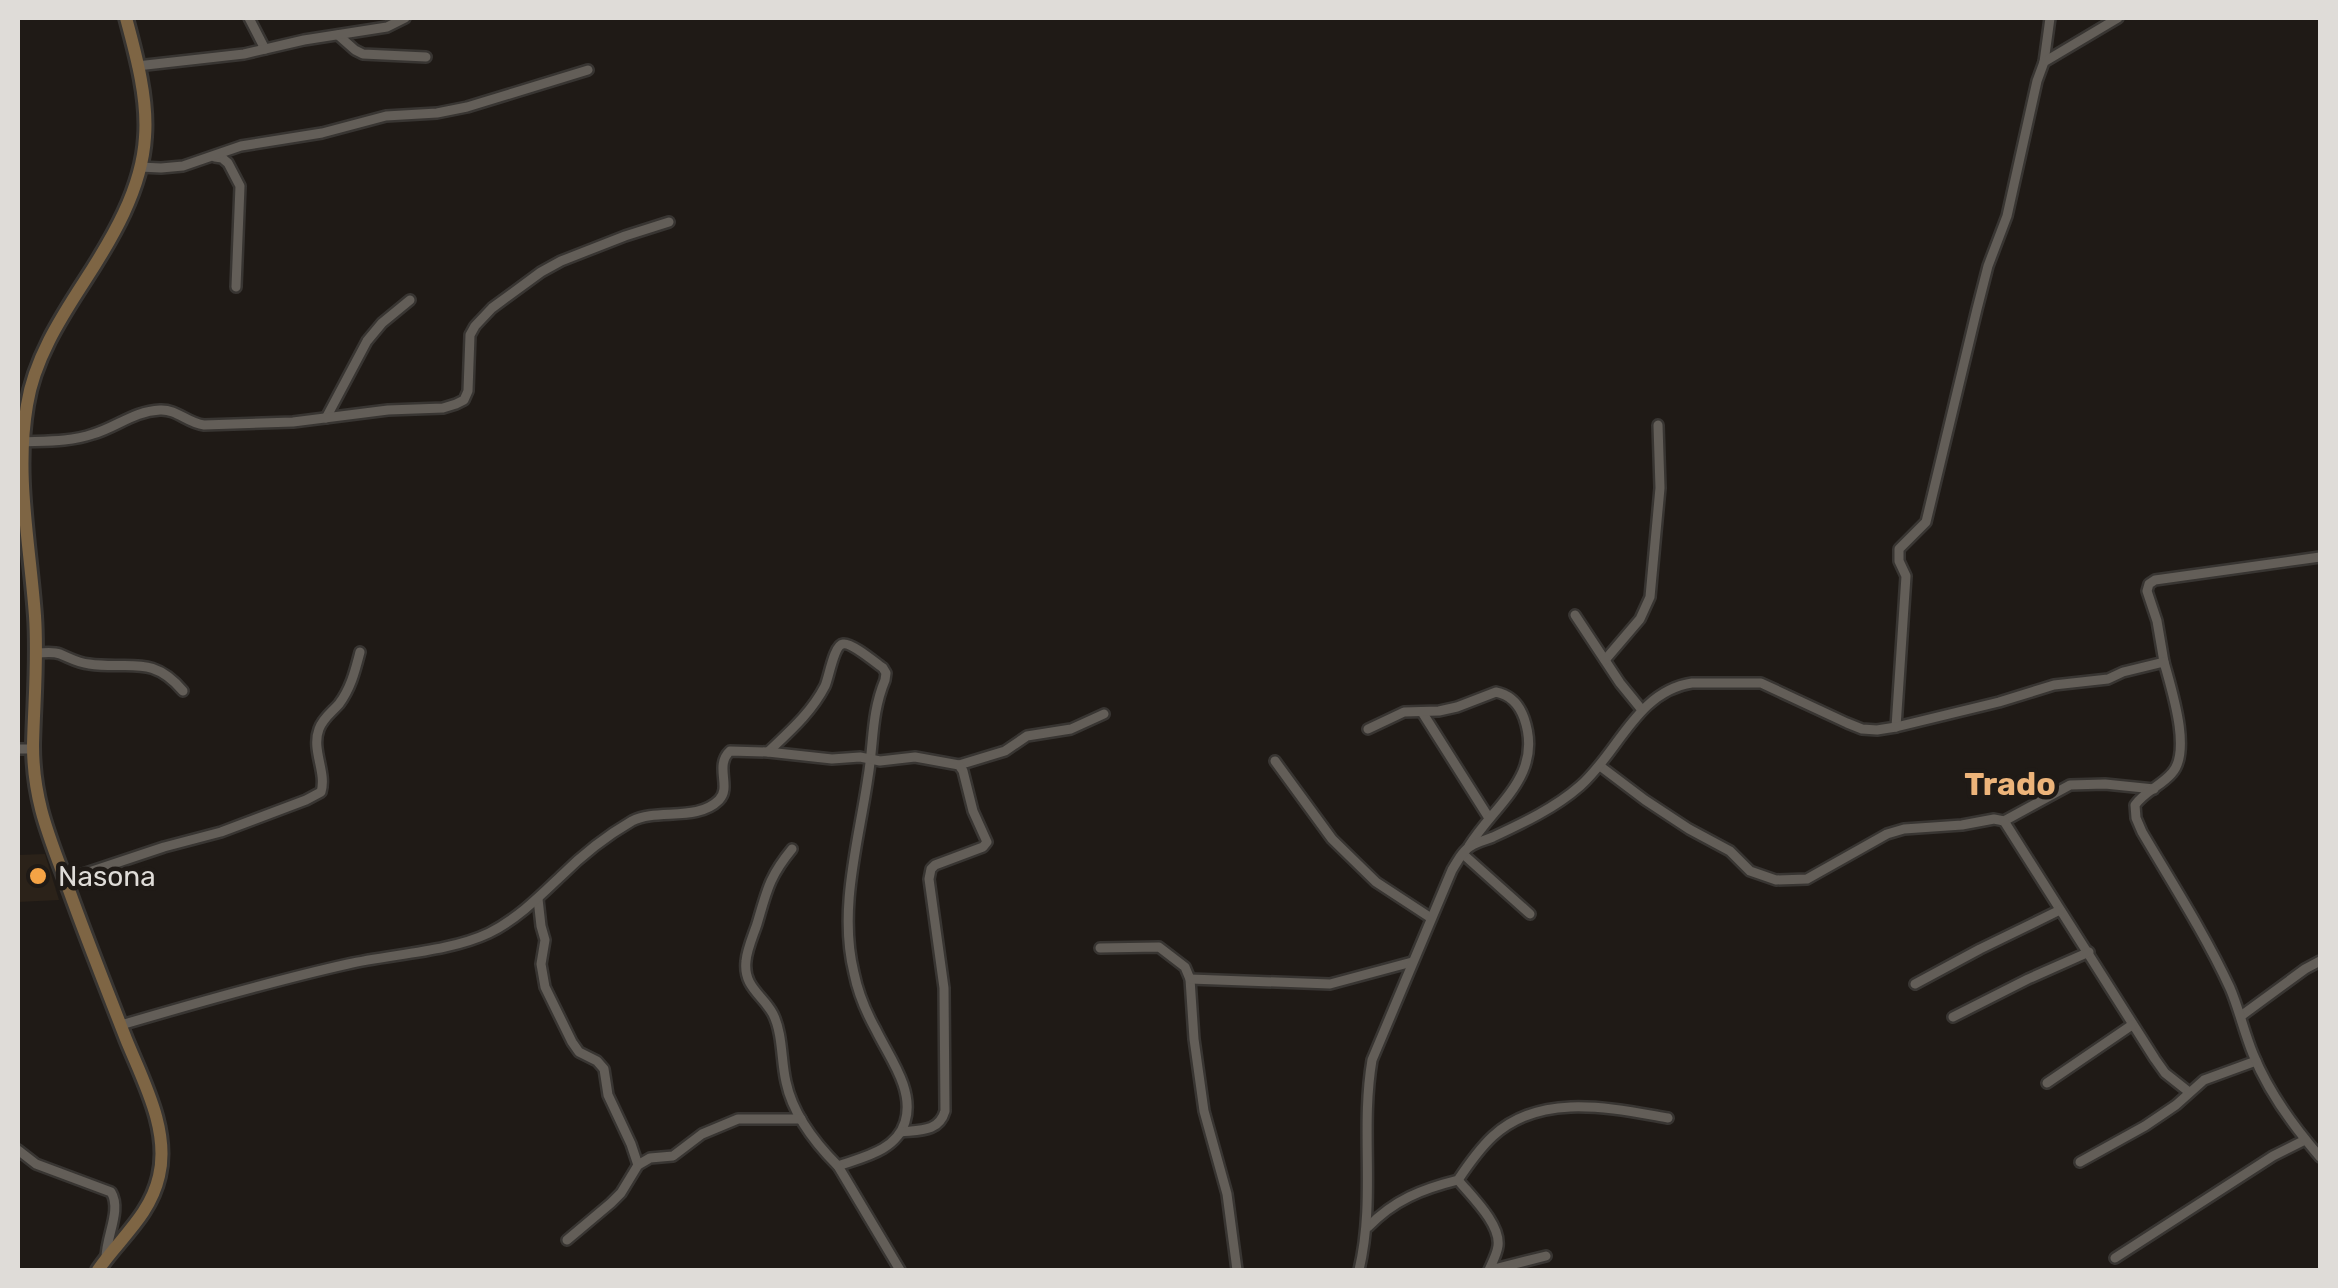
<svg xmlns="http://www.w3.org/2000/svg" width="2338" height="1288" viewBox="0 0 2338 1288" font-family="Rubik,sans-serif">
<style>
.built{fill:#2b2219}
.lines{fill:none;stroke-linecap:round;stroke-linejoin:round}
.street-casing{stroke:#383532;stroke-width:14}
.secondary-casing{stroke:#383532;stroke-width:18}
.street{stroke:#635e58;stroke-width:9}
.secondary{stroke:#7e6544;stroke-width:12}
.poi-dot{fill:#f5a345;stroke:#1f1a16;stroke-width:4}
.labels{text-anchor:middle;dominant-baseline:central;stroke-width:9;stroke-linejoin:round;paint-order:stroke}
.poi-label{font-size:28px;fill:#dfdcd8;stroke:#1f1a16;text-anchor:start}
.quarter-label{font-size:32px;font-weight:bold;fill:#edb47a;stroke:#1f1a16}
</style>
<rect width="100%" height="100%" fill="#1f1a16"/>
<!-- built -->
<path class="built" d="M45,854L59,900L18,902V855Z"/>
<g class="lines">
<defs>
<g id="street">
<path d="M249,18L265,49"/>
<path d="M338,35L355,50L363,54L426,57"/>
<path d="M2044,62L2050,18"/>
<path d="M137,66L244,54L304,40L387,27L405,18"/>
<path d="M215,157L222,158L228,163L240,186L236,287"/>
<path d="M140,167L161,168L183,166L241,146L322,133L386,116L437,113L467,107L588,70"/>
<path d="M326,418L367,341L382,323L410,300"/>
<path d="M22,442C46,441 70,442 93,434C117,427 134,411 160,410C177,409 187,423 204,425L293,422L388,410L443,408L456,404L464,400L468,391L470,335L475,326L492,308L541,272L561,261L625,236L669,222"/>
<path d="M1575,615L1620,683L1642,710"/>
<path d="M36,653C44,653 52,651 60,654C70,658 78,663 89,664C130,670 152,654 183,691"/>
<path d="M1605,660L1640,619L1650,597L1660,488L1658,425"/>
<path d="M2164,662L2157,621L2147,591L2149,584L2155,580L2320,557"/>
<path d="M1422,712L1489,818"/>
<path d="M1896,727L1906,576L1899,561V549L1926,522L1977,309L1988,266L2007,216L2037,81L2044,62L2118,18"/>
<path d="M1368,729L1404,712L1439,711L1457,707L1496,692C1511,695 1519,704 1524,718C1544,775 1496,803 1469,846"/>
<path d="M18,749H33"/>
<path d="M768,752C790,731 811,713 825,686C829,677 834,645 843,644C851,642 876,663 883,668L886,673L885,680C871,714 874,742 868,777C859,840 838,909 854,973C858,993 866,1012 876,1030C889,1057 915,1090 905,1122C896,1151 863,1157 838,1166"/>
<path d="M1275,761L1332,839L1376,882L1431,918"/>
<path d="M959,765L1005,751L1027,736L1071,729L1104,714"/>
<path d="M1600,766L1645,800L1689,829L1730,851L1750,871L1776,880L1807,879L1887,834L1904,829L1962,825L1994,819L2004,821L2070,785L2105,784L2154,789"/>
<path d="M2004,821L2155,1059L2165,1073L2189,1092"/>
<path d="M792,849C769,877 767,890 757,924C753,936 747,949 746,961C743,987 763,995 773,1014C783,1034 781,1061 786,1082C793,1115 815,1143 838,1166L900,1270"/>
<path d="M1463,854L1530,914"/>
<path d="M65,880L164,847L221,832L306,800L321,792C327,772 311,750 319,729C323,718 332,712 339,704C351,688 355,671 360,652"/>
<path d="M538,899L541,926L545,940L541,964L545,987L572,1042L579,1052L597,1061L604,1069L608,1095L631,1144L638,1165"/>
<path d="M1100,948L1159,947L1185,967L1190,979L1194,1039L1204,1111L1227,1194L1237,1270"/>
<path d="M1190,979L1330,984L1412,962"/>
<path d="M1915,984L1980,949L2060,910"/>
<path d="M2241,1016L2305,969L2320,961"/>
<path d="M1953,1017L2028,979L2089,952"/>
<path d="M121,1025C196,1003 272,981 348,964C392,954 449,952 489,933C517,919 538,898 560,877C581,856 606,836 632,821C657,808 697,822 719,800C732,787 714,766 730,751L768,752L832,759L860,757L880,761L915,757L959,765L963,771L973,811L987,842L983,847L935,865L931,869L929,879L944,988L945,1111C939,1132 920,1130 901,1132"/>
<path d="M2047,1083L2132,1025"/>
<path d="M18,1150L36,1164L111,1192C122,1210 106,1236 106,1258"/>
<path d="M2080,1162L2145,1126L2176,1105L2204,1080L2256,1061"/>
<path d="M1458,1180C1471,1196 1501,1224 1498,1246C1497,1254 1492,1263 1489,1270"/>
<path d="M1368,1227C1394,1200 1422,1189 1458,1180C1468,1165 1479,1149 1493,1136C1541,1092 1610,1108 1668,1118"/>
<path d="M567,1240L611,1203L621,1193L638,1165L650,1158L673,1156L702,1134L738,1119H801"/>
<path d="M2115,1258L2273,1156L2305,1140"/>
<path d="M1359,1270C1376,1198 1360,1131 1372,1060L1452,870C1457,862 1463,850 1471,846C1477,842 1486,840 1493,837C1523,823 1555,808 1580,786C1618,753 1637,691 1692,683H1761L1847,723L1862,729L1877,730L1896,727L1999,702L2054,685L2108,679L2123,672L2164,662C2171,688 2192,751 2172,773C2161,786 2145,791 2135,805L2136,818L2142,832C2172,883 2205,934 2230,988C2239,1009 2244,1032 2253,1054C2268,1091 2294,1127 2320,1157"/>
<path d="M1490,1270L1546,1256"/>
</g>
<path id="secondary" d="M98,1270C119,1239 150,1216 159,1176C170,1130 143,1081 126,1039C107,990 87,940 69,890C50,838 33,802 33,745C34,702 38,659 35,616C30,545 15,476 27,405C34,360 60,319 84,282C112,239 142,189 145,137C148,98 136,55 126,18"/>
</defs>
<!-- street casing -->
<use href="#street" class="street-casing"/>
<!-- secondary casing -->
<use href="#secondary" class="secondary-casing"/>
<!-- street -->
<use href="#street" class="street"/>
<!-- secondary -->
<use href="#secondary" class="secondary"/>
</g>
<!-- markers -->
<circle class="poi-dot" cx="38" cy="876" r="10"/>
<g class="labels">
<!-- poi labels -->
<g class="poi-label">
<text x="58" y="876">Nasona</text>
</g>
<!-- quarter labels -->
<g class="quarter-label">
<text x="2010" y="784">Trado</text>
</g>
</g>
<!-- border -->
<rect width="2338" height="1288" fill="none" stroke="#dfdcd8" stroke-width="40"/>
</svg>
